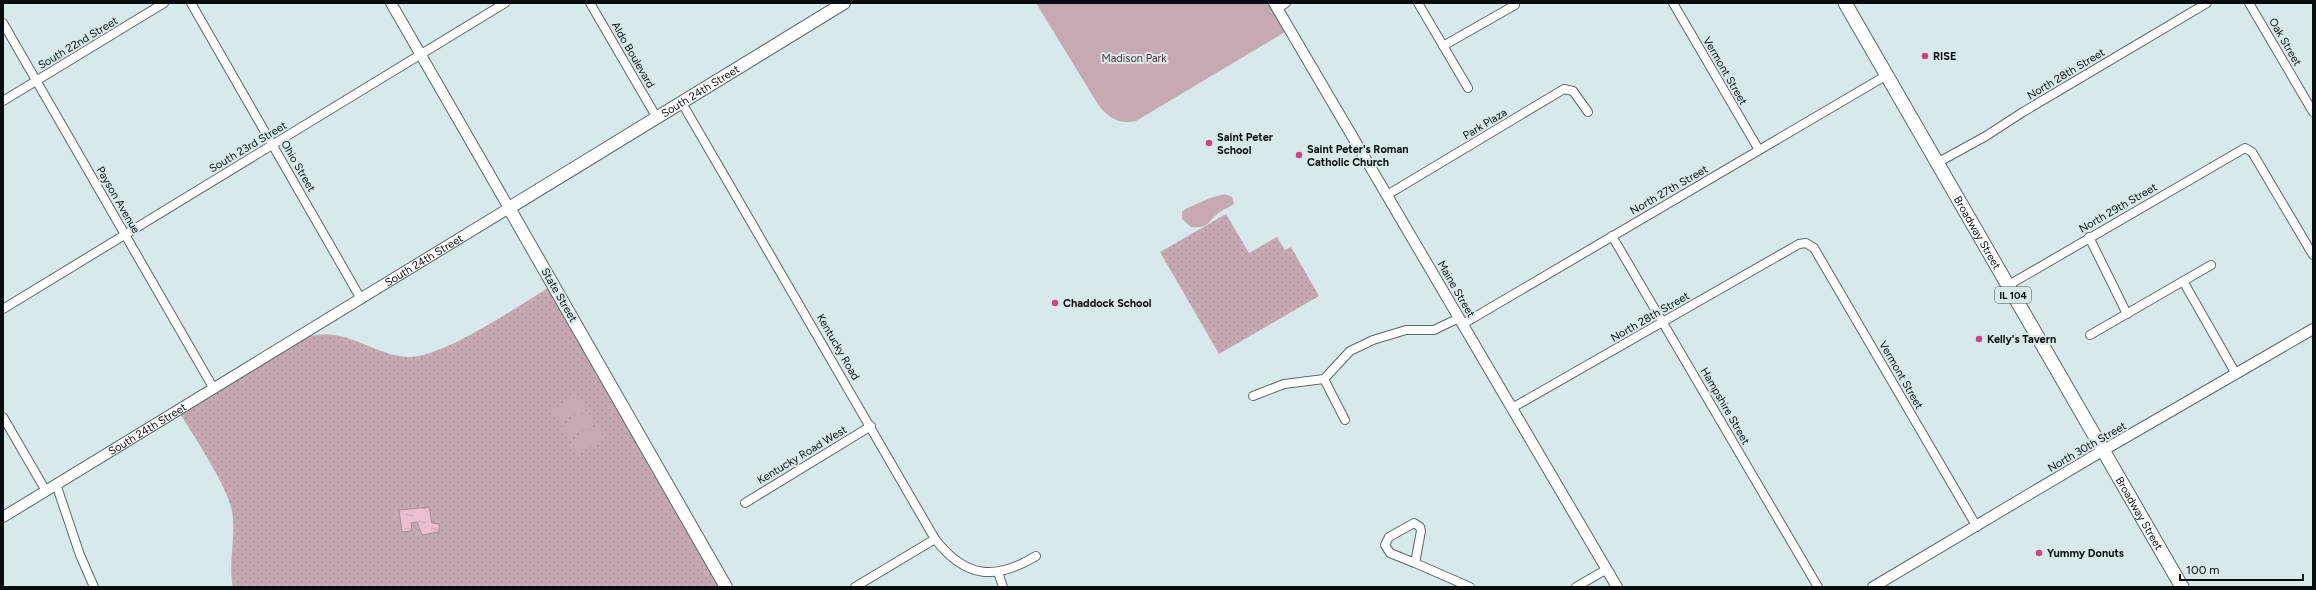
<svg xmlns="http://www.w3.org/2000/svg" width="2316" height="590" viewBox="0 0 2316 590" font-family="Figtree,sans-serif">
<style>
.grass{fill:url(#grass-dots)}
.green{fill:#c7a9b3}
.water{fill:url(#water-ripples);stroke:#a78a95}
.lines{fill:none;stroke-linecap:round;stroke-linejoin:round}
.minor-casing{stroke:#5a686a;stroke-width:10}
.tertiary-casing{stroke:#5a686a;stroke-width:12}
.secondary-casing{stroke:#5a686a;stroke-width:14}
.primary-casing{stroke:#5a686a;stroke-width:15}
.minor{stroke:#fff;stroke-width:8}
.tertiary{stroke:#fff;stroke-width:10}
.secondary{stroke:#fff;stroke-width:12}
.primary{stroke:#fff;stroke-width:13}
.poi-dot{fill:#cb4584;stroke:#d8e9eb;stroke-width:1.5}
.labels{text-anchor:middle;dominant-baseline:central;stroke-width:4;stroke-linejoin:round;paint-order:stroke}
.shield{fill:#d8e9eb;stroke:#465051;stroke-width:1}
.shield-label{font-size:10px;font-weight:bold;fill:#080e0f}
.street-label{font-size:11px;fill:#080e0f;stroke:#d8e9eb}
.poi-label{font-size:11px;font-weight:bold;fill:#080e0f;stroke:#d8e9eb;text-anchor:start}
.park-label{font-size:11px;fill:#602941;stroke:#d8e9eb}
</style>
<defs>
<pattern id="grass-dots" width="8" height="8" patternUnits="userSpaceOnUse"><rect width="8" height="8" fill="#c7a9b3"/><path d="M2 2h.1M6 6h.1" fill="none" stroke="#a99099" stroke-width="1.8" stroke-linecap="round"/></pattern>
<pattern id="water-ripples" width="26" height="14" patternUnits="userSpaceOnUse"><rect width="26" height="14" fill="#ebbfcf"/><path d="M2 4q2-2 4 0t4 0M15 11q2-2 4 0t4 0" fill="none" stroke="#c8a3b1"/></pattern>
</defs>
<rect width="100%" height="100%" fill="#d8e9eb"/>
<!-- grass -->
<g class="grass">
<path d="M1226,214L1249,253L1277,237L1285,250L1291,247L1319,296L1219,354L1160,252Z"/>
<path d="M553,285L726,587H233C227,561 238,533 231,507C223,479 194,437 178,410C202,396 225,382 248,368C270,354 290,339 316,335C349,330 375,355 407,357C442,359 521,304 553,285Z"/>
</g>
<!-- green -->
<g class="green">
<path d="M1036,3H1268L1285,32L1136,121C1120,125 1109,118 1099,106Z"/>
<path d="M1225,194L1232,197L1234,203C1230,208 1225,208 1220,212C1208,220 1210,229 1191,227L1182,219V212L1185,209L1210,198Z"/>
<path d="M579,395L586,407L560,422L553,410Z"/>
<path d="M588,411L595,423L569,437L562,425Z"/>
<path d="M597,426L604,438L578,453L571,441Z"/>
</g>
<!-- water -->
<path class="water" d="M429,507L432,523L439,524V532L422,535L417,522L411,523L412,531L402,532L399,510Z"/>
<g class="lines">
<defs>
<g id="minor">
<path d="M191,3L361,299"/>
<path d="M590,3L657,118"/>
<path d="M1418,3L1468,88"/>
<path d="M1673,3L1759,150"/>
<path d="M2249,3L2313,112"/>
<path d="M1278,8L1286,3"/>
<path d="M3,23L214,389"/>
<path d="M1443,46L1515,5"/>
<path d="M3,101L164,3"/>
<path d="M682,103L935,539C965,578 995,581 1036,556"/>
<path d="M1937,163L1986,136L2023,112L2207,3"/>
<path d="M1387,195L1564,89L1573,91L1588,112"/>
<path d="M1612,236L1818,587"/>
<path d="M2089,237L2127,314"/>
<path d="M2183,281L2236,374"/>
<path d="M2007,286L2245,148L2252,152L2313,255"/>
<path d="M3,309L505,3"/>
<path d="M1463,324L1887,75"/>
<path d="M2090,335L2211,265"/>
<path d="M1324,379L1345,420"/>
<path d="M1253,396L1284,384L1324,379L1350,351L1373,340L1406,330H1434L1459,318"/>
<path d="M1512,408L1799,244L1806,243L1814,248L1977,527"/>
<path d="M3,417L46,491"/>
<path d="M56,484L80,555L94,587"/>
<path d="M745,503L871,426"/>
<path d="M1414,523L1420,527L1421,531L1415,563L1390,553L1385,545L1389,537Z"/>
<path d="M1415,563L1470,587"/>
<path d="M998,572L1003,587"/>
<path d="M855,587L935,539"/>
<path d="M1576,587L1607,569"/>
</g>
<g id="tertiary">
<path d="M1274,3L1617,587"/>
<path id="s1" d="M3,517L509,208L391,3"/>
<path d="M1873,587L2102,451L2313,329"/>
</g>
<g id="secondary">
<path id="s2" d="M726,587L509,208L844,3"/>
</g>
<g id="primary">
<path id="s3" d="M1845,3L2182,587"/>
</g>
</defs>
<!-- minor casing -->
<use href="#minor" class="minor-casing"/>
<!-- tertiary casing -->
<use href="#tertiary" class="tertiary-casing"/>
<!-- secondary casing -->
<use href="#secondary" class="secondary-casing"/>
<!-- primary casing -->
<use href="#primary" class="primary-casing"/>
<!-- minor -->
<use href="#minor" class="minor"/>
<!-- tertiary -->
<use href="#tertiary" class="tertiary"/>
<!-- secondary -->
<use href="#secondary" class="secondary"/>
<!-- primary -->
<use href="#primary" class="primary"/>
</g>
<!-- markers -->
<g class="poi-dot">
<circle cx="1925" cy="56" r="4"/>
<circle cx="1209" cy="143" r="4"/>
<circle cx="1299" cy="155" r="4"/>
<circle cx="1055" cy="303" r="4"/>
<circle cx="1979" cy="339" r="4"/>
<circle cx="2039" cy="553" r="4"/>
</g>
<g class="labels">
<!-- shield labels -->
<rect class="shield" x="1995" y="287" width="36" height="16" rx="3"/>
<g class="shield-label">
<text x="2013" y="295">IL 104</text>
</g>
<!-- street labels -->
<g class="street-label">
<text transform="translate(2285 42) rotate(60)">Oak Street</text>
<text transform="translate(78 43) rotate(-31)">South 22nd Street</text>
<text transform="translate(633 55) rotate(60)">Aldo Boulevard</text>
<text transform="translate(1725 71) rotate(60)">Vermont Street</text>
<text transform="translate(2066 74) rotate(-31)">North 28th Street</text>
<text stroke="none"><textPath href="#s2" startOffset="661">South 24th Street</textPath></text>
<text transform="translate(1485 124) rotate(-31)">Park Plaza</text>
<text transform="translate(248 147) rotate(-31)">South 23rd Street</text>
<text transform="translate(298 166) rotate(60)">Ohio Street</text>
<text transform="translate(1669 190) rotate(-30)">North 27th Street</text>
<text transform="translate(118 200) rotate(60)">Payson Avenue</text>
<text transform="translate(2118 208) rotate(-30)">North 29th Street</text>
<text stroke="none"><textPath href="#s3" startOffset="265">Broadway Street</textPath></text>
<text stroke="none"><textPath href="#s1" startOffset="493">South 24th Street</textPath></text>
<text transform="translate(1456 289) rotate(60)">Maine Street</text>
<text transform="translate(559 295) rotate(60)">State Street</text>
<text transform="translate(1650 317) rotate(-30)">North 28th Street</text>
<text transform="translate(838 347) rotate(60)">Kentucky Road</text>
<text transform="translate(1901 375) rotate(60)">Vermont Street</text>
<text transform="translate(1725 406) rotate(60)">Hampshire Street</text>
<text stroke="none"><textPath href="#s1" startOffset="169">South 24th Street</textPath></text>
<text transform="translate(2087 447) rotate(-30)">North 30th Street</text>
<text transform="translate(802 455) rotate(-31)">Kentucky Road West</text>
<text stroke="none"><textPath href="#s3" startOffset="589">Broadway Street</textPath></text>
</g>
<!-- poi labels -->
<g class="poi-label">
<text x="1933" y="56">RISE</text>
<text x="1217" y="137">Saint Peter<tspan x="1217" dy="13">School</tspan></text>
<text x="1307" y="149">Saint Peter's Roman<tspan x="1307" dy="13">Catholic Church</tspan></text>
<text x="1063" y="303">Chaddock School</text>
<text x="1987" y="339">Kelly's Tavern</text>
<text x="2047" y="553">Yummy Donuts</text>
</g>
<!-- park labels -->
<g class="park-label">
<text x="1134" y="58">Madison Park</text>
</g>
</g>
<!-- border -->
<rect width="2316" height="590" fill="none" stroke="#080e0f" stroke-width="8"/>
<!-- scale -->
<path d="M2180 574v6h123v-6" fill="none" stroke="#080e0f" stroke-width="2"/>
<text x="2186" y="574" font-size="12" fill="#080e0f" stroke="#d8e9eb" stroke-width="3" paint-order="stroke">100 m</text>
</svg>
